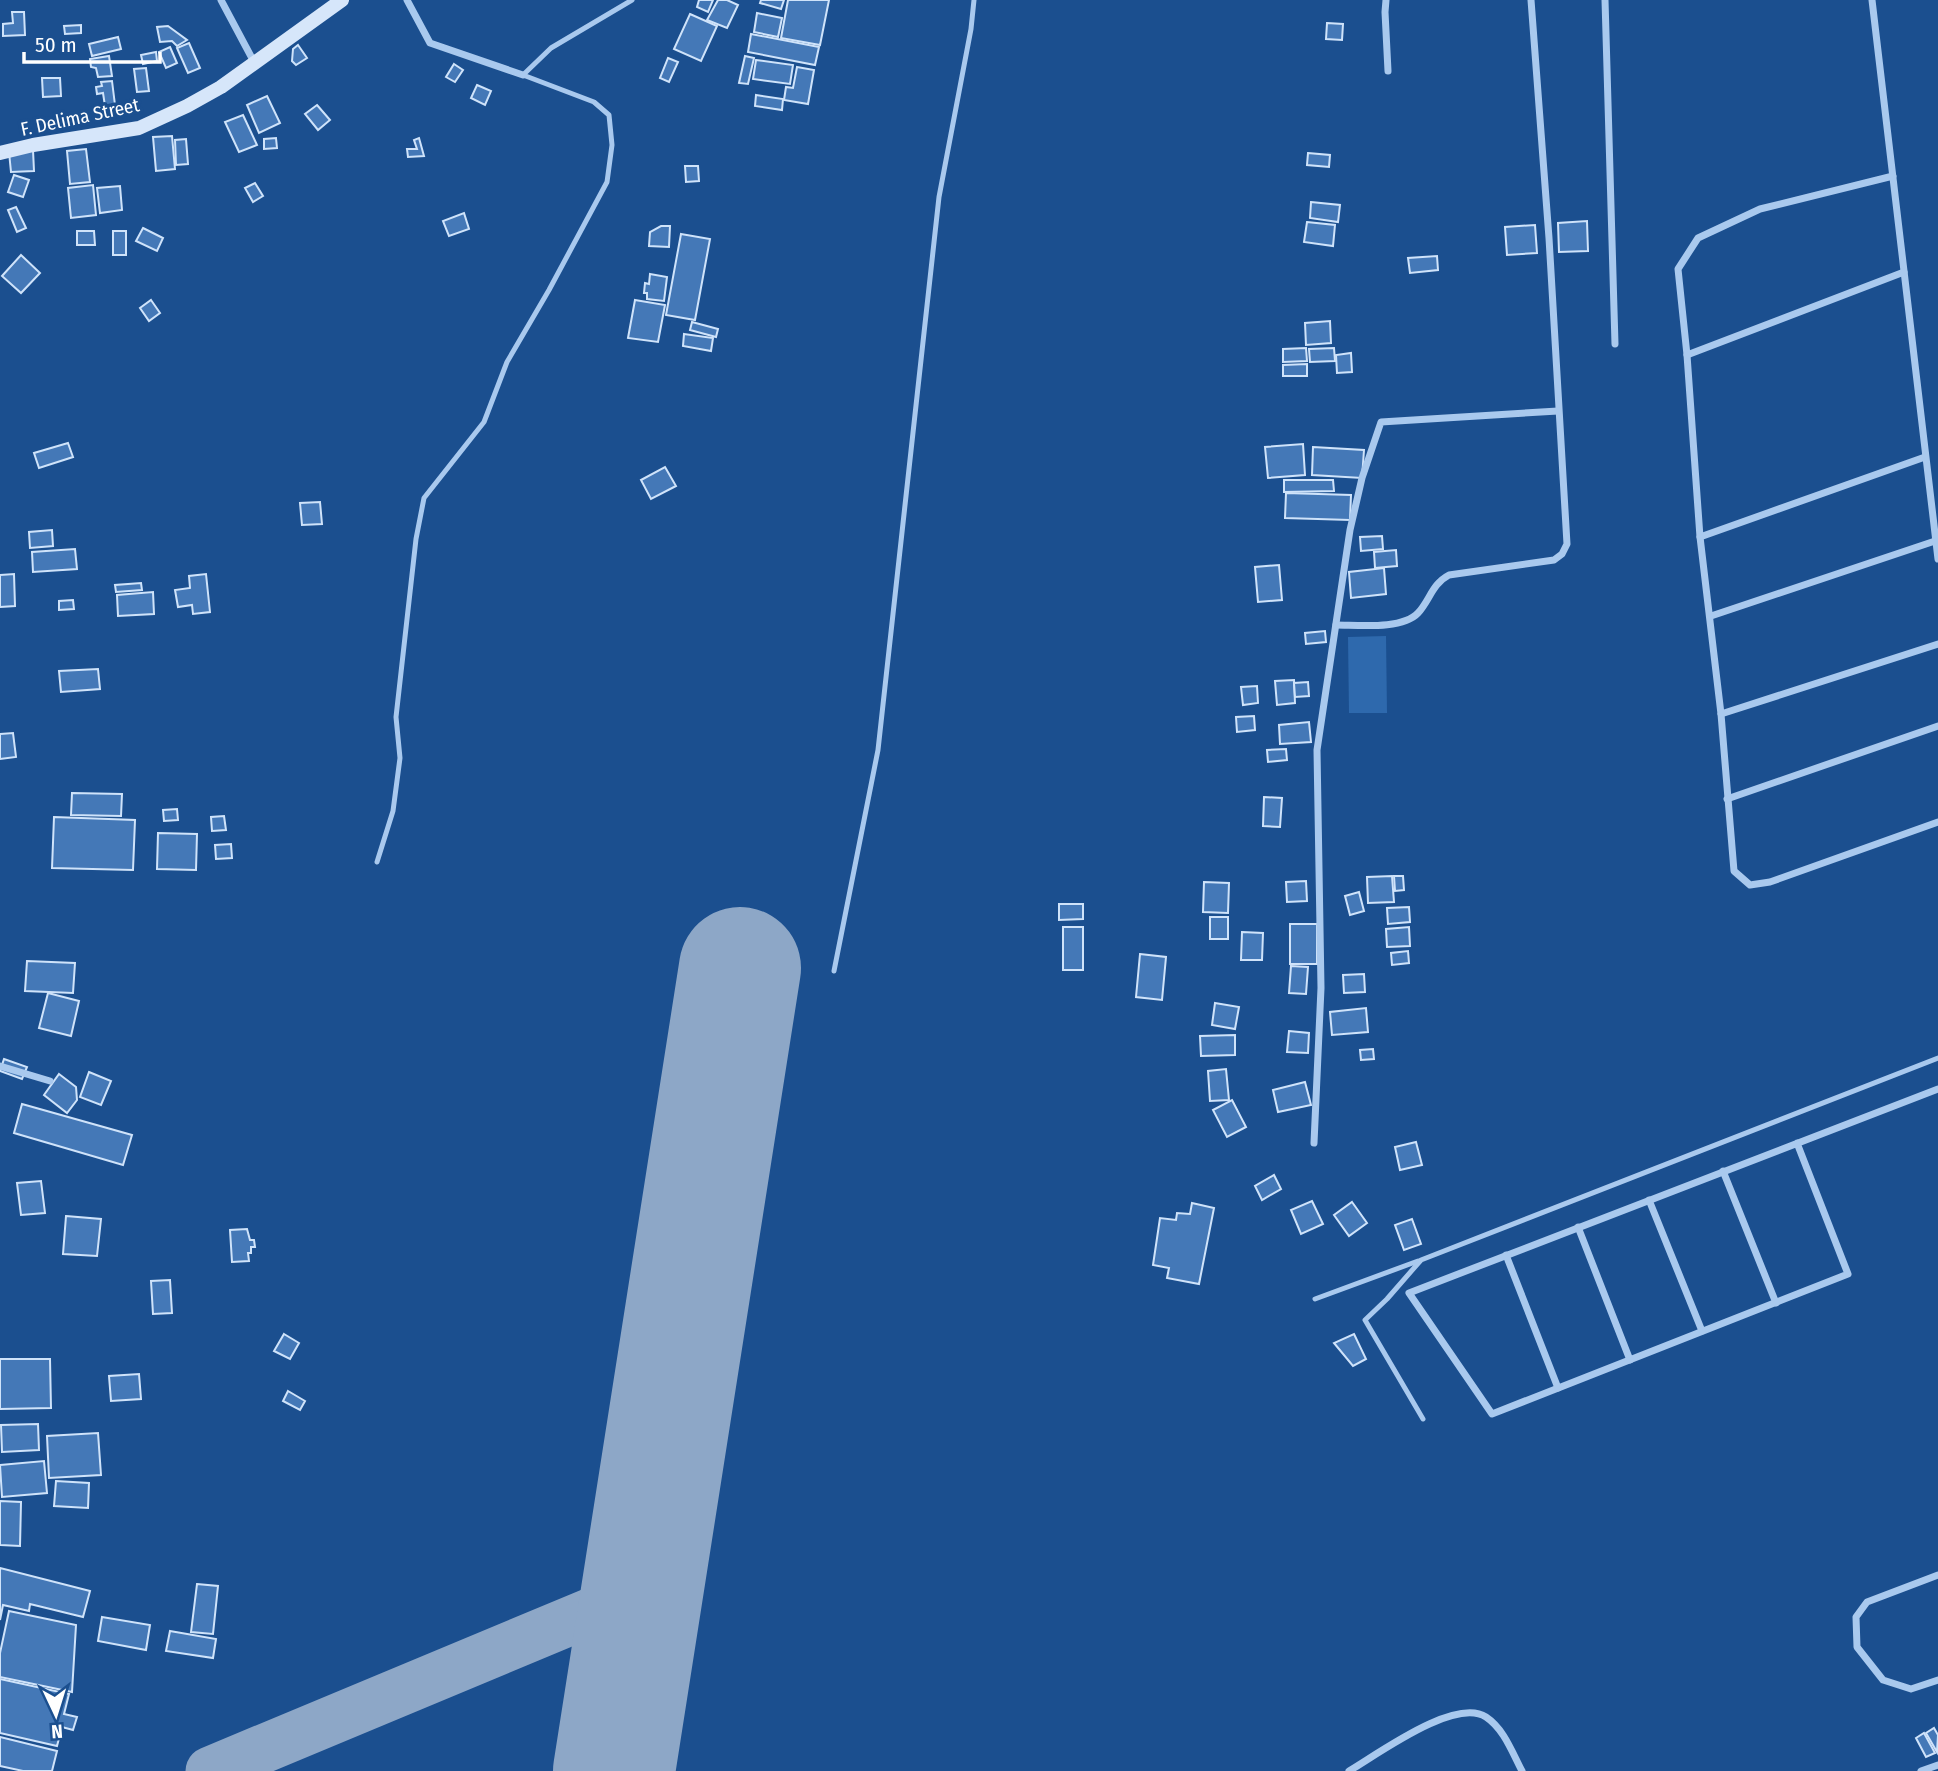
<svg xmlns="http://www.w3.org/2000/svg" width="1938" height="1771" viewBox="0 0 1938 1771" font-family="'Fira Sans Condensed',sans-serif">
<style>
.green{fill:#2e69ad}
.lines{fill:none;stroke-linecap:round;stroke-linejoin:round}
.taxiway{stroke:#8da7c7;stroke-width:49}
.runway{stroke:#8da7c7;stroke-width:122}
.building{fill:#4478b7;stroke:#cfe3fa;stroke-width:2}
.lane{stroke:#a9c9ee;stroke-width:5}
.street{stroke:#a9c9ee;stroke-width:7}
.secondary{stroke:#d6e6fa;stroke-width:14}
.labels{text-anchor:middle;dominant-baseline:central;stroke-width:7;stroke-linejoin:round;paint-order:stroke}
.street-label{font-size:19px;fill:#fff;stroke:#1b4f8f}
</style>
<rect width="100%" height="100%" fill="#1b4f8f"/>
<!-- green -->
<path class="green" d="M1386,636L1387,713H1349L1348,637Z"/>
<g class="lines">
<!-- taxiway -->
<path class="taxiway" d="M210,1771L642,1591"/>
<!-- runway -->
<path class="runway" d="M614,1771L740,968"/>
</g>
<!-- building -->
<g class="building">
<path d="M699,0H713L708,12L697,7Z"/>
<path d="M718,0H727L738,5L727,28L707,20Z"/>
<path d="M761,0H784L781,9L760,3Z"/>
<path d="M788,0H829L820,45L781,38Z"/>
<path d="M12,12H24L25,35L3,36V24L13,23Z"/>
<path d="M757,13L782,18L778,37L754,32Z"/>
<path d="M690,14L717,26L701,61L674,49Z"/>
<path d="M1327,23L1343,24L1342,40L1326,39Z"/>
<path d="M81,25V33L65,34L64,26Z"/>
<path d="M168,26L187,40L177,46L172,41L160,42L157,27Z"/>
<path d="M751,34L819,47L815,65L748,52Z"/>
<path d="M118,37L121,49L92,56L89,44Z"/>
<path d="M189,43L200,68L188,73L177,48Z"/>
<path d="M298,45L307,58L296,65L292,61L293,49Z"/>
<path d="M170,47L177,63L166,68L159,52Z"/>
<path d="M156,52L157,61L143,64L141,55Z"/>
<path d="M109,56L112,76L98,77L96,68L91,67L90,59Z"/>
<path d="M745,56L754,58L748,84L739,83Z"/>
<path d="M668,58L678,62L669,82L660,78Z"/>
<path d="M756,60L793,65L790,84L753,79Z"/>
<path d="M454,64L463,70L455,82L446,77Z"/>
<path d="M797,67L814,70L808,104L784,100L786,87L793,88Z"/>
<path d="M146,68L149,91L137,92L134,69Z"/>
<path d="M42,78H60L61,96L43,97Z"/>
<path d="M112,81L115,105L105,106L103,93L97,94L96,87L102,86L101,82Z"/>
<path d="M477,85L491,91L485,105L471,98Z"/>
<path d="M756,95L783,99L782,110L755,106Z"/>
<path d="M267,96L280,123L259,133L247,105Z"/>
<path d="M317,105L330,120L318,130L305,114Z"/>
<path d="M243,115L257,145L239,152L225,122Z"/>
<path d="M172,136L175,169L156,171L153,137Z"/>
<path d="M276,138L277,148L264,149V139Z"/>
<path d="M419,138L424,156L408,157L407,149H417L414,140Z"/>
<path d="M186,139L188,164L176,165L175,140Z"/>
<path d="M86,149L90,182L70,184L67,151Z"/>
<path d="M33,150L34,171L11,172L9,152Z"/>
<path d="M1308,153L1330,155L1329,167L1307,165Z"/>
<path d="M685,166H698L699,181L686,182Z"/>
<path d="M14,175L29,180L23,197L8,192Z"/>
<path d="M255,183L263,196L253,202L245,188Z"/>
<path d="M93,185L96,215L71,218L68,188Z"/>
<path d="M120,186L122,210L100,213L97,188Z"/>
<path d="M1311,202L1340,205L1338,222L1310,218Z"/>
<path d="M16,207L26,228L17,232L8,210Z"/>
<path d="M464,213L469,229L449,236L443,221Z"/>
<path d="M1587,221L1588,251L1559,252L1558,223Z"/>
<path d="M1307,222L1335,225L1333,246L1304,242Z"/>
<path d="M1535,225L1537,253L1507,255L1505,227Z"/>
<path d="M661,226H670L669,247L649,246L650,232Z"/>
<path d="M143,228L163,238L157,251L136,241Z"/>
<path d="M77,231H94L95,245H77Z"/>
<rect x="113" y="231" width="13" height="24"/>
<path d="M681,234L710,239L695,320L666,315Z"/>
<path d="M21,255L40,273L21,293L2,276Z"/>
<path d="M1437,256L1438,270L1410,273L1408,258Z"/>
<path d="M650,274L667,277L664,301L647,299V293H644L645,283L649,284Z"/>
<path d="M151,300L160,313L149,321L140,308Z"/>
<path d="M635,300L665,305L658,342L628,338Z"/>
<path d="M1330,321L1331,343L1306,345L1305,323Z"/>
<path d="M692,322L718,329L716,337L690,330Z"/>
<path d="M684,334L713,338L711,351L683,346Z"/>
<path d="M1306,348L1307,361L1283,362V349Z"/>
<path d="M1334,348L1335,361L1310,362L1309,349Z"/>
<path d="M1351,353L1352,372L1337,373L1336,355Z"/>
<path d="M1307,364V376H1283V365Z"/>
<path d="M68,443L73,457L39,468L34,453Z"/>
<path d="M1303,444L1305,475L1268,478L1265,447Z"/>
<path d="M1313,447L1364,450L1362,478L1312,475Z"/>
<path d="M665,467L676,486L651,499L641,480Z"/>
<path d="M1284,480H1333L1334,491L1284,492Z"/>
<path d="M1286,493L1351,495L1350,520L1285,518Z"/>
<path d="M320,502L322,524L302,525L300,503Z"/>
<path d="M52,530L53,546L30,548L29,532Z"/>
<path d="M1382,536L1383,549L1361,551L1360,537Z"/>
<path d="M75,549L77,569L33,572L32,552Z"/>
<path d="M1396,550L1397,566L1375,568L1374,552Z"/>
<path d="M1279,565L1282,600L1258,602L1255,567Z"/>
<path d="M1384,568L1386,594L1351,598L1349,572Z"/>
<path d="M14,574L15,606L0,607V575Z"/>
<path d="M206,574L210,612L193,614L192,605L178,607L175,590L190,588L189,576Z"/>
<path d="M141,583L142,590L116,592L115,585Z"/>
<path d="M153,592L154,614L118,616L117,595Z"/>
<path d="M73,600L74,609L59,610V601Z"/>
<path d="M1325,631L1326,642L1306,644L1305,633Z"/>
<path d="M98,669L100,689L61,692L59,671Z"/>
<path d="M1294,680L1295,703L1277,705L1275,681Z"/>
<path d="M1308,682L1309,696L1295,697L1294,683Z"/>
<path d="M1257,686L1258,703L1243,705L1241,687Z"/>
<path d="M1254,716L1255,730L1237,732L1236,717Z"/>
<path d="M1309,722L1311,742L1280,744L1279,725Z"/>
<path d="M13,733L16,757L0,759V734Z"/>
<path d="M1286,749L1287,760L1268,762L1267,750Z"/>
<path d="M72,793L122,794L121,816L71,815Z"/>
<path d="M1264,797L1282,798L1280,827L1263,826Z"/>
<path d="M177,809L178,820L164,821L163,810Z"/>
<path d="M224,816L226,830L212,831L211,817Z"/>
<path d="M54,817L135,820L133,870L52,868Z"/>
<path d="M158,833L197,834L196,870L157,869Z"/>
<path d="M231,844L232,858L216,859L215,845Z"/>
<path d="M1392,876L1394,902L1368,903L1367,877Z"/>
<path d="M1394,876H1403L1404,890L1395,891Z"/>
<path d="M1306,881L1307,901L1287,902L1286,882Z"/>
<path d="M1204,882L1229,883L1228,913L1203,912Z"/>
<path d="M1359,892L1364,911L1350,915L1345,896Z"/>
<path d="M1059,904H1083V919L1059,920Z"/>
<path d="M1409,907L1410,922L1388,924L1387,908Z"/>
<rect x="1210" y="917" width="18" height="22"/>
<rect x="1290" y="924" width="27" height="40"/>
<rect x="1063" y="927" width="20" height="43"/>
<path d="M1409,927L1410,946L1387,947L1386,929Z"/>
<path d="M1242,932L1263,933L1262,960H1241Z"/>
<path d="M1408,951L1409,963L1392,965L1391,953Z"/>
<path d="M1140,954L1166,957L1162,1000L1136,997Z"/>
<path d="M27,961L75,963L73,993L25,991Z"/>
<path d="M1291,966L1308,967L1306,994L1289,993Z"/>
<path d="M1364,974L1365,992L1344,993L1343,975Z"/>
<path d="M48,993L79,1001L71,1036L39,1028Z"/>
<path d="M1215,1003L1239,1007L1235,1029L1212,1025Z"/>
<path d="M1366,1008L1368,1032L1332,1035L1330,1012Z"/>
<path d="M1289,1031L1309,1033L1308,1053L1287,1052Z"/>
<path d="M1235,1035V1055L1201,1056L1200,1036Z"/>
<path d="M1373,1049L1374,1059L1361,1060L1360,1050Z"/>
<path d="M4,1059L27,1067L22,1079L0,1071Z"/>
<path d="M1226,1069L1229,1100L1210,1101L1208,1071Z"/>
<path d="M89,1072L111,1081L101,1105L80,1097Z"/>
<path d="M59,1074L76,1087L77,1100L67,1113L44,1095Z"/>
<path d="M1305,1082L1311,1105L1278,1112L1273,1090Z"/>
<path d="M1232,1100L1246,1127L1227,1137L1213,1110Z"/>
<path d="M22,1104L132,1135L123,1165L14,1133Z"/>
<path d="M1416,1142L1422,1165L1400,1170L1395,1147Z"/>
<path d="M1274,1175L1281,1189L1262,1200L1255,1186Z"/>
<path d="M41,1181L45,1213L21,1215L17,1183Z"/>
<path d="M1312,1201L1323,1224L1301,1234L1291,1210Z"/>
<path d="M1352,1202L1367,1223L1349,1236L1334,1215Z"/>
<path d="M1192,1203L1214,1208L1199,1284L1167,1278L1169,1268L1153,1265L1160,1218L1176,1220L1177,1213L1190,1214Z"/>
<path d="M66,1216L101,1219L97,1256L63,1254Z"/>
<path d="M1412,1219L1421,1244L1404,1250L1395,1225Z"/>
<path d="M247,1229L250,1240H254L255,1247H251V1253H248L249,1261L232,1262L230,1230Z"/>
<path d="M170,1280L172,1313L153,1314L151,1281Z"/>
<path d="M284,1334L299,1343L290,1359L274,1351Z"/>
<path d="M1354,1334L1366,1359L1353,1366L1334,1343Z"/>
<path d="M0,1359H50L51,1408L0,1409Z"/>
<path d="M139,1374L141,1399L111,1401L109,1376Z"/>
<path d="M288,1391L305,1401L300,1410L283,1401Z"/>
<path d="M38,1424L39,1450L2,1452L1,1425Z"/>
<path d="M98,1433L101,1475L49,1478L47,1436Z"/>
<path d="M44,1461L47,1493L2,1497L0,1465Z"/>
<path d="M56,1481L89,1483L88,1508L54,1506Z"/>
<path d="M0,1501L21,1502L20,1546L0,1545Z"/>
<path d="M0,1568L90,1591L83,1617L30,1604L29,1611L3,1605L0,1620Z"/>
<path d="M197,1584L218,1586L213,1634L191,1632Z"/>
<path d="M9,1611L76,1625L72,1692L0,1677V1653Z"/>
<path d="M102,1617L150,1625L146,1650L98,1641Z"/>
<path d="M170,1631L216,1639L213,1658L166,1651Z"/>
<path d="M0,1679L69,1694L64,1714L77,1717L73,1730L62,1727L57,1746L0,1733Z"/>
<path d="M1934,1728L1938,1735L1937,1752L1926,1733Z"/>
<path d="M1924,1733L1935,1753L1926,1757L1916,1738Z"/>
<path d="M0,1737L57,1751L52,1771H23L0,1766Z"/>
</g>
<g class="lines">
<!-- lane -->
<g class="lane">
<path d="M377,862L393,811L400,758L396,717L416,539L424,498L484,422L507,362L549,290L607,182L612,145L609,115L594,102L523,75L551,48L632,0"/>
<path d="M834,971L878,750L939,197L971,29L974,0"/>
<path d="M1315,1299L1418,1261"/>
<path d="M1423,1419L1365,1320L1387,1299L1421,1260L1938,1058"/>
</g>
<!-- street -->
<g class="street">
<path d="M221,0L254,62"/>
<path d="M407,0L430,43L523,75"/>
<path d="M1386,0L1385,12L1388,71"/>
<path d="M1605,0L1615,344"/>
<path d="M1872,0L1938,559"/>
<path d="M1893,176L1760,209L1698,238L1678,269L1687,355L1700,537L1721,714L1734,871L1750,885L1770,882L1938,822"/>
<path d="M1687,355L1904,272"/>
<path d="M1700,537L1925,457"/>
<path d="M1711,616L1935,541"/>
<path d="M1336,625C1358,625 1402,630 1418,613C1430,600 1432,584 1449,575L1554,560L1562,554L1567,544L1549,238L1531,0"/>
<path d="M1721,714L1938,644"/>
<path d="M1727,799L1938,726"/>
<path d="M0,1066L50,1081"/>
<path d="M1314,1143L1321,988L1317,750L1350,530L1362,478L1381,422L1558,411"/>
<path d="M1797,1143L1848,1274L1492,1414L1409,1293L1938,1089"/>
<path d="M1723,1171L1776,1303"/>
<path d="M1649,1200L1702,1331"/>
<path d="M1578,1227L1630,1360"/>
<path d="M1506,1255L1558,1388"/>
<path d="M1938,1575L1867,1602L1856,1617L1857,1647L1883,1680L1911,1689L1938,1680"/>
<path d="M1349,1771C1378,1754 1455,1697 1486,1717C1504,1729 1512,1752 1522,1771"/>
<path d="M1921,1771L1938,1765"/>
</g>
<!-- secondary -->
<path class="secondary" d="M0,153L33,145L139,128L187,106L221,87L342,0"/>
</g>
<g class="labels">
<!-- street labels -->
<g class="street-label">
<text transform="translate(80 117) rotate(-12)">F. Delima Street</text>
</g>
</g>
<!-- north arrow -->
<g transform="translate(56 1715) rotate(176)" stroke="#1b4f8f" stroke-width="5" paint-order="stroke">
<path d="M0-5L12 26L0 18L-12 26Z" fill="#ffffff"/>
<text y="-10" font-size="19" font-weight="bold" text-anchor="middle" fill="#ffffff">N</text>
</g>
<!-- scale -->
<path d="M24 52v10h136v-10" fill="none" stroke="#ffffff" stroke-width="3.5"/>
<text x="35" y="52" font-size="21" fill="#ffffff" stroke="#1b4f8f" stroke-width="5" paint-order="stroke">50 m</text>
</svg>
